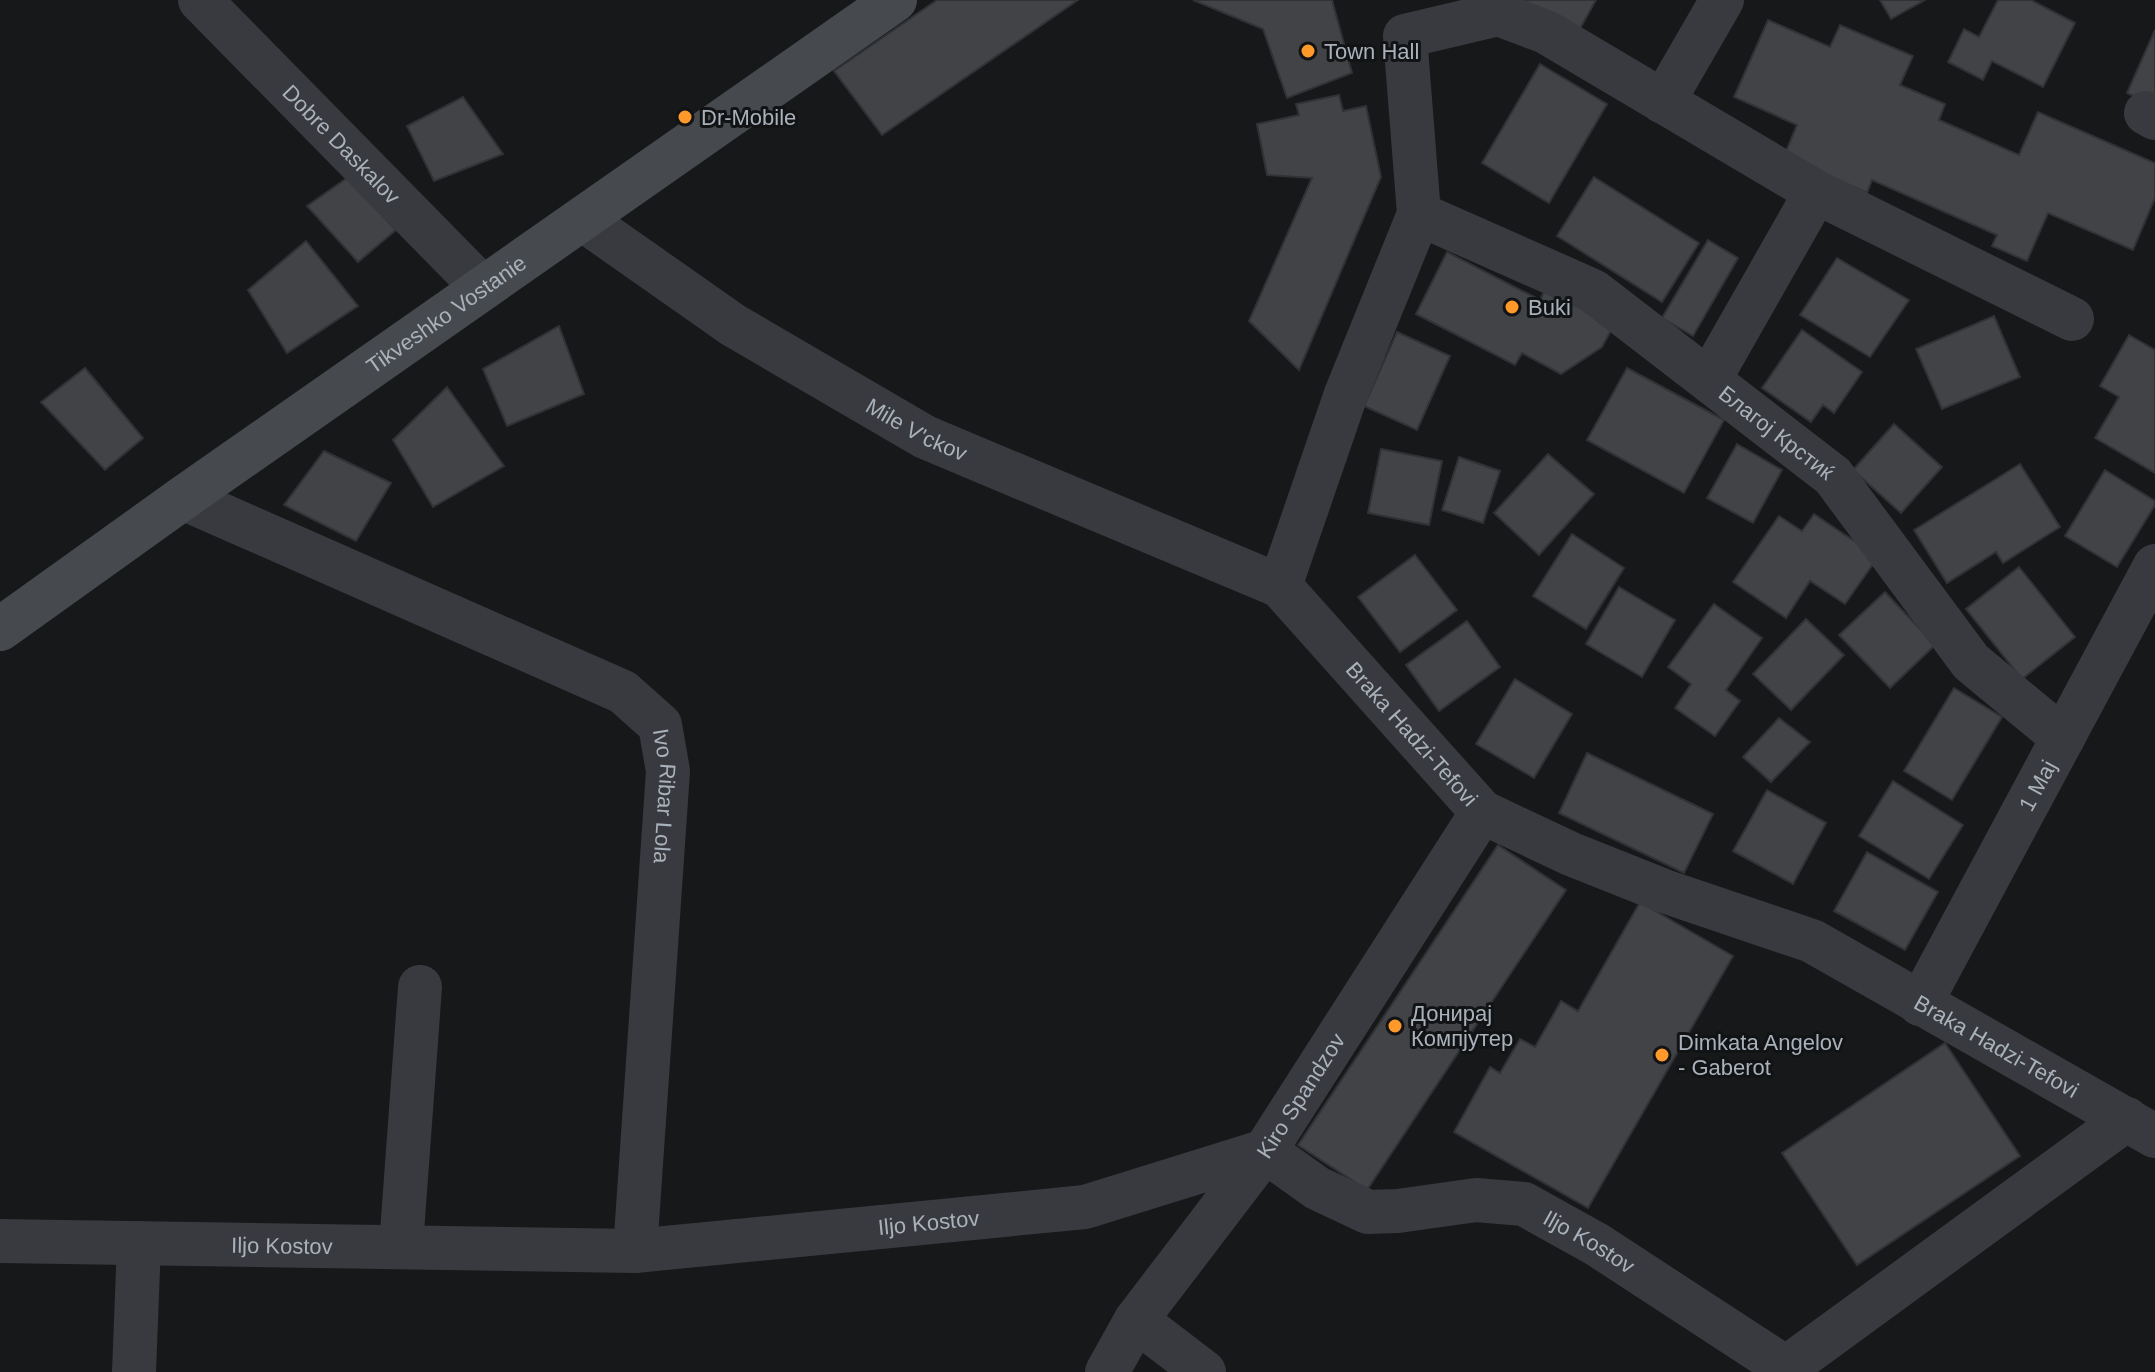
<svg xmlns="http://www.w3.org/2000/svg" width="2155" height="1372" viewBox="0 0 2155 1372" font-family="Helvetica,sans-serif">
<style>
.building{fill:#414347;stroke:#313236;stroke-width:2}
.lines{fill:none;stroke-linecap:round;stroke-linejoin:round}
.street{stroke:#383a3f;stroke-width:44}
.secondary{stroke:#464a4f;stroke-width:44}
.poi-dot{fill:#ff992a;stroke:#121315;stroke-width:3}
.labels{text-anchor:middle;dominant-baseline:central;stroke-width:6;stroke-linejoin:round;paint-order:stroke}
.poi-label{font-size:22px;fill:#a9b1bb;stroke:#121315;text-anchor:start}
.street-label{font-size:22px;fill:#a9b1bb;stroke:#121315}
</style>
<rect width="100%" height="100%" fill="#17181a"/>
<!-- building -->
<g class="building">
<path d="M937,0H1078L882,135L834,71Z"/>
<path d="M1193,0H1332L1352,73L1287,98L1263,29Z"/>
<path d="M1516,0H1596L1577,34Z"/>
<path d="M1880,0H1925L1891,19Z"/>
<path d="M1998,0H2031L2075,23L2043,87L1992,61L1983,80L1948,62L1964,29L1979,37Z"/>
<path d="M1768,20L1830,47L1840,25L1913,56L1900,85L1945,104L1939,120L2019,155L2038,112L2155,163V198L2133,250L2048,213L2027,261L1992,246L1997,235L1872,180L1867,193L1784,156L1797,125L1734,97Z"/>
<path d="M2155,30V106L2127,93Z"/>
<path d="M1540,64L1607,104L1549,203L1482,163Z"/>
<path d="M1339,95L1343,111L1366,106L1381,177L1299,370L1249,321L1312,178L1267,175L1257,124L1299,115L1296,104Z"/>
<path d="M463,97L503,154L434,181L407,126Z"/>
<path d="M1594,177L1699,243L1662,302L1557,236Z"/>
<path d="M347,178L396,230L358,262L307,206Z"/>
<path d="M1708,240L1738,258L1693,336L1662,318Z"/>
<path d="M306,241L358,306L287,353L248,290Z"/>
<path d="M1447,252L1540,300L1546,288L1615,323L1602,347L1561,374L1522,353L1515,365L1416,314Z"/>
<path d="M1837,258L1909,300L1870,357L1800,315Z"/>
<path d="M1994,316L2020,377L1942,409L1916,349Z"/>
<path d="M559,326L584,394L507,426L483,369Z"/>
<path d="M1802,330L1862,372L1834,413L1823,405L1811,422L1762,388Z"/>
<path d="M1397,332L1450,356L1417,430L1364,406Z"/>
<path d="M2129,335L2155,350V473L2095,438L2119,397L2100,386Z"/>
<path d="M85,368L143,438L105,470L41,402Z"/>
<path d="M1627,368L1724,420L1684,493L1587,440Z"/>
<path d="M447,387L504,466L433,507L393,440Z"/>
<path d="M1894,424L1942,467L1901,513L1853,470Z"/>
<path d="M1737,444L1782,470L1753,523L1707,498Z"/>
<path d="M1381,449L1442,461L1429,525L1368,513Z"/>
<path d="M324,451L391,483L356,541L284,505Z"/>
<path d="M1548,454L1594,494L1539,555L1494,513Z"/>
<path d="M1459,457L1500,471L1483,523L1442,510Z"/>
<path d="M2020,464L2060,527L2003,563L1996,552L1947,583L1914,530Z"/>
<path d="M2105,470L2155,501V505L2117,567L2065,536Z"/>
<path d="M1814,514L1878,557L1845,604L1810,581L1786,618L1733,582L1779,516L1802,531Z"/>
<path d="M1572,534L1624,568L1586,629L1533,596Z"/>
<path d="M1415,555L1457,610L1400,652L1358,597Z"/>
<path d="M2019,567L2075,637L2022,679L1966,609Z"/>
<path d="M1619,587L1675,620L1642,677L1586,644Z"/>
<path d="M1885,592L1935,645L1890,688L1839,635Z"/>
<path d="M1714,604L1762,638L1726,690L1740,701L1715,736L1675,708L1691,684L1668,667Z"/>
<path d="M1806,619L1844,655L1791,710L1753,674Z"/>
<path d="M1467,621L1500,667L1439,711L1406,665Z"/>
<path d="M1515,679L1572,714L1534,778L1476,744Z"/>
<path d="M1954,688L2002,717L1952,800L1904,771Z"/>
<path d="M1779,718L1810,742L1771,782L1743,757Z"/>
<path d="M1587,753L1713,814L1684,873L1559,813Z"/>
<path d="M1893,781L1963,825L1929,879L1859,836Z"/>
<path d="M1767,790L1826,823L1793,884L1733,851Z"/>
<path d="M1498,845L1566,890L1367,1190L1298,1145Z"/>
<path d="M1867,852L1938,892L1905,950L1834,911Z"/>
<path d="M1640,902L1733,956L1588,1208L1454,1132L1490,1067L1500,1073L1520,1039L1535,1047L1561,1001L1578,1011Z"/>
<path d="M1945,1043L2020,1156L1857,1265L1782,1153Z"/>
</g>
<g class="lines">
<!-- street -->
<g class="street">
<path id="s1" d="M200,0L483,288"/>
<path d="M1663,102L1722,0"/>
<path d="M2146,113L2155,118"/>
<path id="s2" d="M1419,214L1593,291L1833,476L1971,662L2063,738"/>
<path id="s3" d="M582,219L733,325L925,437L1280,586L1482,812L1571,854L1664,891L1812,941L2155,1136"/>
<path d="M1709,380L1816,192"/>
<path id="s4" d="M183,498L623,692L660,725L668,771L635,1251"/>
<path d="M1280,586L1346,394L1419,214L1405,36L1498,14L1546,32L1816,192L2072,319"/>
<path id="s5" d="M1920,1004L2155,566"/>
<path id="s6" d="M0,1241L635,1251L1085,1207L1265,1151L1317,1188L1368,1212L1398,1211L1476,1200L1524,1204L1596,1244L1786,1368"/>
<path d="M401,1246L420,987"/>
<path d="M1136,1320L1204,1372"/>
<path d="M1786,1368L2127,1119"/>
<path d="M134,1372L139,1243"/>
<path id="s7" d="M1107,1372L1136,1320L1265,1151L1482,812"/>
</g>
<!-- secondary -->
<path class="secondary" id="s8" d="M0,629L183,498L895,0"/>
</g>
<!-- markers -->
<g class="poi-dot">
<circle cx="1308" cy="51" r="8"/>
<circle cx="685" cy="117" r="8"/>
<circle cx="1512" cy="307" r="8"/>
<circle cx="1395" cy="1026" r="8"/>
<circle cx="1662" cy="1055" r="8"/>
</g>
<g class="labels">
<!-- poi labels -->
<g class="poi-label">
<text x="1324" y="51">Town Hall</text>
<text x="701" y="117">Dr-Mobile</text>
<text x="1528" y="307">Buki</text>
<text x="1411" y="1013">Донирај<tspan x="1411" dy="25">Компјутер</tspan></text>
<text x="1678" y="1042">Dimkata Angelov<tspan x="1678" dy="25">- Gaberot</tspan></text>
</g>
<!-- street labels -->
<g class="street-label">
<text stroke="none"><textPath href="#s1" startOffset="202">Dobre Daskalov</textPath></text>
<text stroke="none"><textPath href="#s8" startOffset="546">Tikveshko Vostanie</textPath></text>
<text stroke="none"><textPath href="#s3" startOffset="396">Mile V'ckov</textPath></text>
<text stroke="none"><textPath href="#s2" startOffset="422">Благој Крстиќ</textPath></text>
<text stroke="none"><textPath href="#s3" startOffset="990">Braka Hadzi-Tefovi</textPath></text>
<text stroke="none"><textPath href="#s5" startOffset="248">1 Maj</textPath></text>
<text stroke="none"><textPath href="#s4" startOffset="602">Ivo Ribar Lola</textPath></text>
<text stroke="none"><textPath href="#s3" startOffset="1662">Braka Hadzi-Tefovi</textPath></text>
<text stroke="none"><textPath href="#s7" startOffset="338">Kiro Spandzov</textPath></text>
<text stroke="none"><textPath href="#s6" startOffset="930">Iljo Kostov</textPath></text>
<text stroke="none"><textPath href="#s6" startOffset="1628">Iljo Kostov</textPath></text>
<text stroke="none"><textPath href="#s6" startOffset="282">Iljo Kostov</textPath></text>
</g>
</g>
</svg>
